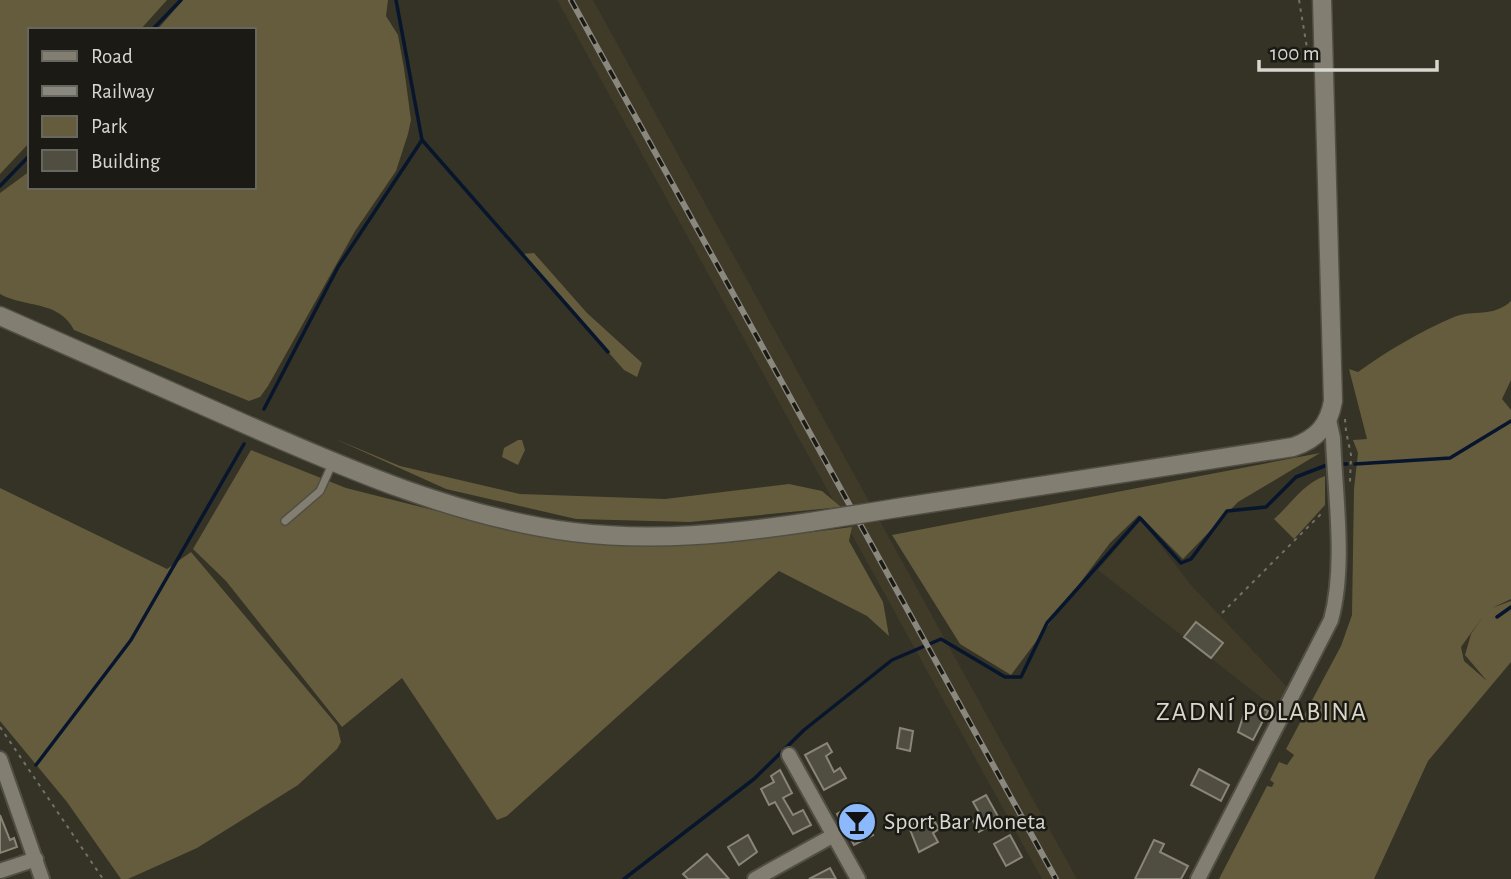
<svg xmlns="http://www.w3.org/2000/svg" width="1511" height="879" viewBox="0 0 1511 879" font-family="'Alegreya Sans',sans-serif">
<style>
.built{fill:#403b29}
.green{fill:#655c3d;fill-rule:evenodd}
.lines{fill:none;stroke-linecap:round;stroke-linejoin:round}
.stream{stroke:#07162d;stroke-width:3.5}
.building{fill:#504d41;stroke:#898577;stroke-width:2}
.service-casing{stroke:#514f45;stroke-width:10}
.minor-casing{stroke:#514f45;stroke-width:18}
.tertiary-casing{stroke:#514f45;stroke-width:21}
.path{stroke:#747267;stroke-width:2;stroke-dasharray:3.5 5;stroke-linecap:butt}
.service{stroke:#827e71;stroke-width:7}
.minor{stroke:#827e71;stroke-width:14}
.tertiary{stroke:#827e71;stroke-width:18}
.rail-casing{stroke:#8a887e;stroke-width:6}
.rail{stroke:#1b1a15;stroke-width:3.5;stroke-dasharray:10;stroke-linecap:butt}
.tertiary-bridge-casing{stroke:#514f45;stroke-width:21;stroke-linecap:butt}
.tertiary-bridge{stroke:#827e71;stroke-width:18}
.labels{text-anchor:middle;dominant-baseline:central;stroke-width:5;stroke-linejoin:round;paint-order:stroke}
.poi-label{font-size:24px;fill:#d8d7cf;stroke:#1b1a15;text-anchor:start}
.neighbourhood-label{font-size:26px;letter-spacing:2px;fill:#dbd7c8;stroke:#1b1a15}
</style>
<rect width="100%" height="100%" fill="#353226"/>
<!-- built -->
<g class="built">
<path d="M557,0H593L1077,879H1042Z"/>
<path d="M1141,520L1191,585L1288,688L1277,710L1098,570Z"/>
</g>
<!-- green -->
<g class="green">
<path d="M0,0H167L140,30H30V142L0,174Z"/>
<path d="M183,0H388L386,16L398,35L404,68L411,120L408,134L396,171L355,231L268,386L260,397L249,401L74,330C59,300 25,308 0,294V193L30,171V187H254V30H157Z"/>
<path d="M534,253L587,313L642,363L637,377L624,370L522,254Z"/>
<path d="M1511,301V380L1502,399L1511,410V599L1492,608L1511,601V662L1428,761L1374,879H1219L1267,786L1272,787L1274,783L1270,780L1279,762L1287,765L1294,755L1286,749L1341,646L1352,615L1354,489L1358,453L1353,440L1367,439L1349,369L1358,372C1387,351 1421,331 1454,317C1473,309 1493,318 1511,301ZM1484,615L1471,634L1465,655L1487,681L1464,661L1461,647Z"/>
<path d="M333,438L400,466L520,494L665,499L789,484L822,491L841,507L690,522L576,519L446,489Z"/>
<path d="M518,440H522L525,450L518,465L502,457L504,448Z"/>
<path d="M251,450L346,488L508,529L631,546L726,543L852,527L849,541L883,602L889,636L867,616L779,571L507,816L497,820L402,678L342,727L226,581L193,549Z"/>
<path d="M1320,453L1238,502L1183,559L1139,515L1110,543L1011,675L960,644L892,535Z"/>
<path d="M1325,476V505L1294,539L1274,519C1291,504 1304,483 1325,476Z"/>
<path d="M0,488L167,569L191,552L337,725L341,742L337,749L298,785L197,848L128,879H121L67,802L0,721Z"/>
</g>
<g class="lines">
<!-- stream -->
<g class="stream">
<path d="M152,30L181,0"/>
<path d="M422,140L608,352"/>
<path d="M0,186L30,155"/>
<path d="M264,409L338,267L422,140L396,0"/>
<path d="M1340,464H1347"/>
<path d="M1355,464L1450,458L1511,421"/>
<path d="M1497,617L1511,607"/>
<path d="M36,765L131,640L244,444"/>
<path d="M624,879L754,779L804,730L892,660L941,639L1005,677H1021L1047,623L1140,518L1181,563L1191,559L1227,511L1266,507L1296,477L1327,465"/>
</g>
</g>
<!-- building -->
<g class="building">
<path d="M1196,622L1223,643L1211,658L1184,637Z"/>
<path d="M1253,704L1268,711L1253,740L1238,732L1245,711L1248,713Z"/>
<path d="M900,728L913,731L910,751L897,748Z"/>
<path d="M827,743L832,752L826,756L834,772L840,768L846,778L824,790L805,755Z"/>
<path d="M1199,769L1229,785L1221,801L1191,785Z"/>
<path d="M780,770L792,793L783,798L793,815L803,810L811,825L793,834L775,802L769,805L761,789L774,782L771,776Z"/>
<path d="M986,795L1000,820L979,832L973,821L981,816L973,802Z"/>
<path d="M856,803L873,835L854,845L837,814Z"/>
<path d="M0,815L10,840L14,838L17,847L0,853Z"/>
<path d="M931,815L939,829L933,833L938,842L919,852L909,827Z"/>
<path d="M748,835L757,852L739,865L728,847Z"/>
<path d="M1010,835L1022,857L1006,866L994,844Z"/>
<path d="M1154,840L1164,844L1160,852L1188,866L1181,879H1135Z"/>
<path d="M707,854L729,879H688L683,874Z"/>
<path d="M830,868L836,879H809Z"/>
</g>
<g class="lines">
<defs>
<path id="service" d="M285,521L320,491L333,462"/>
<g id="minor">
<path d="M789,755L858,879"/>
<path d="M0,759L42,879"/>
<path d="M0,871L36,859"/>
<path d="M755,879L834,835"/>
<path d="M1198,879L1331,620C1346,565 1335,495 1333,438L1329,420"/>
</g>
<g id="tertiary">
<path d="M0,316C82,352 165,389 247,425C352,471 458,517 573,532C653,542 731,534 810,522"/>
<path d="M897,508L1293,447C1317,439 1329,425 1333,401L1322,0"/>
</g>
</defs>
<!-- service casing -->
<use href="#service" class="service-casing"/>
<!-- minor casing -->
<use href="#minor" class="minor-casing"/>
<!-- tertiary casing -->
<use href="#tertiary" class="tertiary-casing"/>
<!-- path -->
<g class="path">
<path d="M1299,0L1308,54"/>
<path d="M1345,419L1346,431"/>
<path d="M1347,436L1351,455L1350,482"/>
<path d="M1222,613L1324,511"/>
<path d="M0,727L103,879"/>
</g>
<!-- service -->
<use href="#service" class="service"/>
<!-- minor -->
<use href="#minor" class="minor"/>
<!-- tertiary -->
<use href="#tertiary" class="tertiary"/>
<defs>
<path id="rail" d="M571,0L1056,879"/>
</defs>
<!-- rail casing -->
<use href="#rail" class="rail-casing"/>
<!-- rail -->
<use href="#rail" class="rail"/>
<defs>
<path id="tertiary-bridge" d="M810,522L897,508"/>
</defs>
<!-- tertiary-bridge casing -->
<use href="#tertiary-bridge" class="tertiary-bridge-casing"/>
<!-- tertiary-bridge -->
<use href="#tertiary-bridge" class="tertiary-bridge"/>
</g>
<!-- icons -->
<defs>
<symbol id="bar-disc" viewBox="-11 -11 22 22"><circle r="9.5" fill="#8cb9fc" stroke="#1b1a15"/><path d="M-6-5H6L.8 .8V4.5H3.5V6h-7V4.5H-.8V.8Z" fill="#111"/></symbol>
</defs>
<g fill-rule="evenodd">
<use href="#bar-disc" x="835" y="800" width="44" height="44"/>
</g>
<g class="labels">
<!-- poi labels -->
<g class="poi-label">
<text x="884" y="822">Sport Bar Moneta</text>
</g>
<!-- neighbourhood labels -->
<g class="neighbourhood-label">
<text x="1262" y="712">ZADNÍ POLABINA</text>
</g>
</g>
<!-- legend -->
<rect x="28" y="28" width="228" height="161" fill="#1b1a15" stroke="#67665f" stroke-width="2"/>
<rect x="42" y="51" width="35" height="10" fill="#827e71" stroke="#67665f" stroke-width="2"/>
<text x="91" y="63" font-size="21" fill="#d8d7cf">Road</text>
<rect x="42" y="86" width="35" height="10" fill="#8a887e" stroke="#67665f" stroke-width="2"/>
<text x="91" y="98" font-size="21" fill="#d8d7cf">Railway</text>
<rect x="42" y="116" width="35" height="21" fill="#655c3d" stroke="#67665f" stroke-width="2"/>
<text x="91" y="133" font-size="21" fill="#d8d7cf">Park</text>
<rect x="42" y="150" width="35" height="21" fill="#504d41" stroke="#67665f" stroke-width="2"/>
<text x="91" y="168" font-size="21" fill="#d8d7cf">Building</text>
<!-- scale -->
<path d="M1259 60v10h178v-10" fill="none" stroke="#d8d7cf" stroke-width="3.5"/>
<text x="1270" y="60" font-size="21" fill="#d8d7cf" stroke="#1b1a15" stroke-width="5" paint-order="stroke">100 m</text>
</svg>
